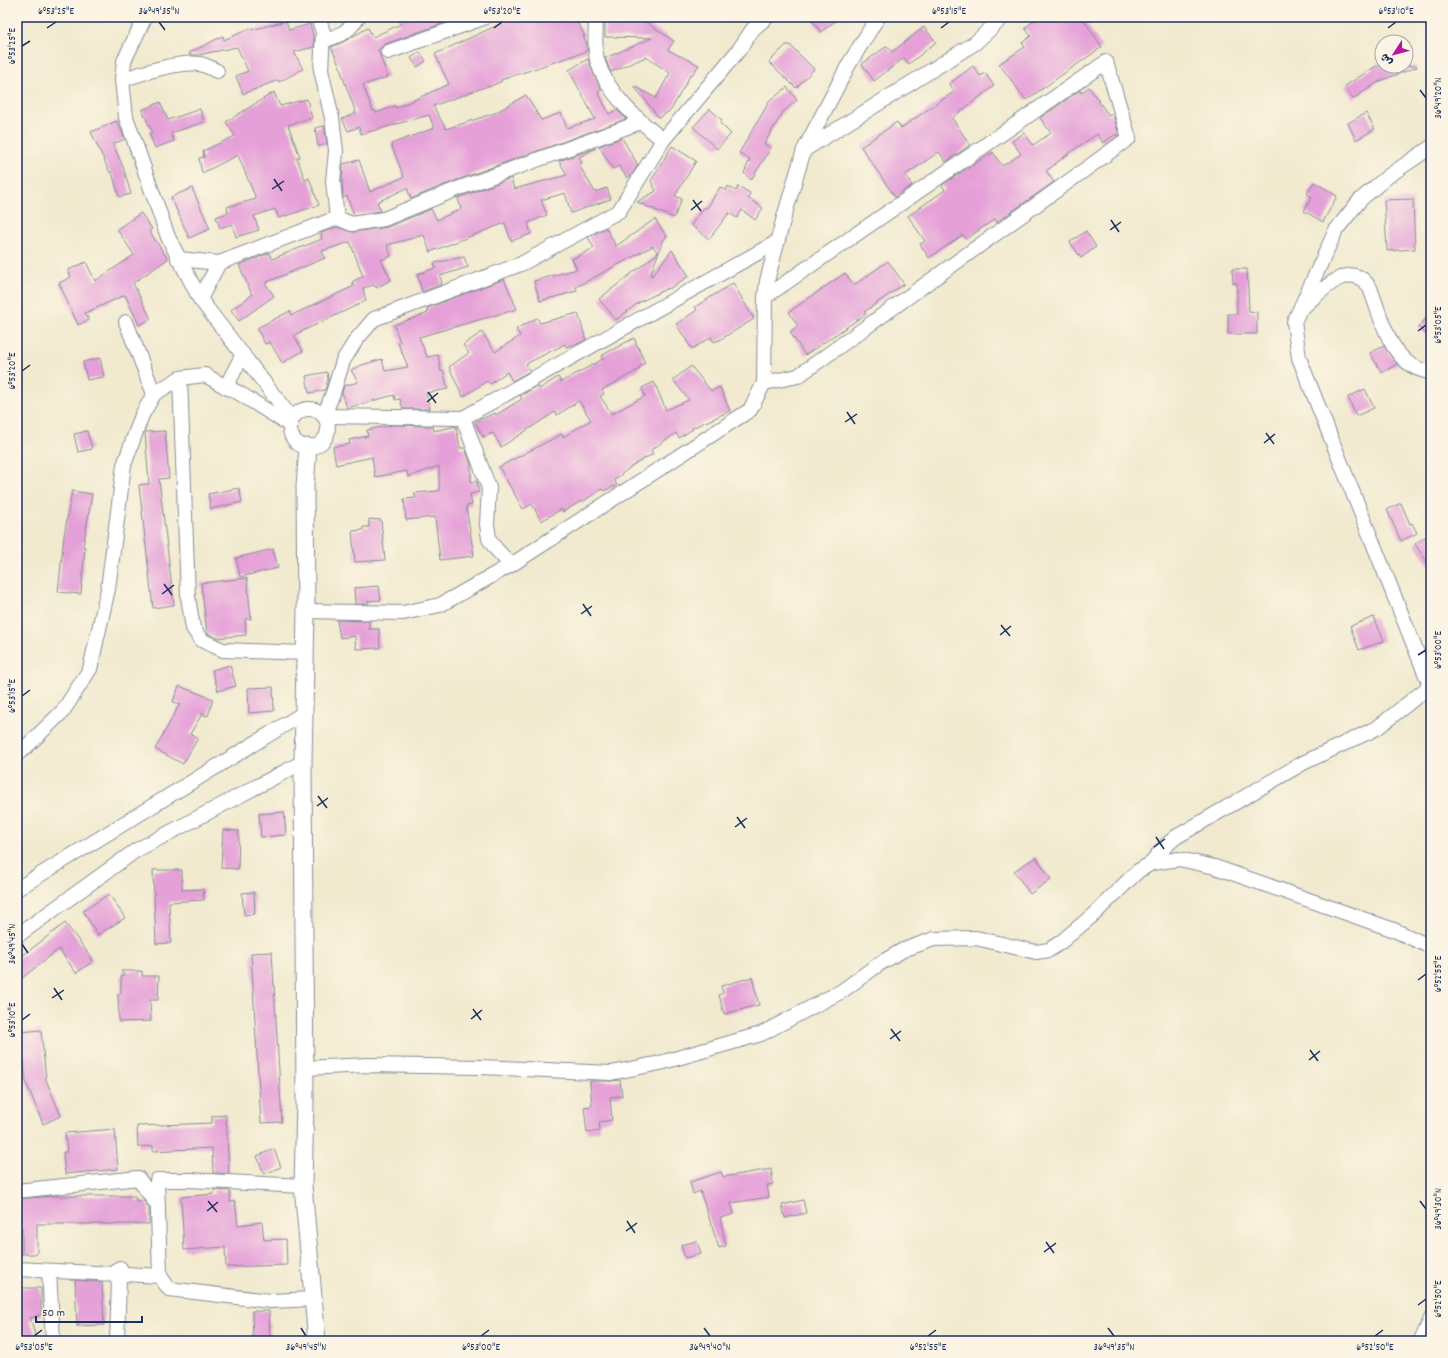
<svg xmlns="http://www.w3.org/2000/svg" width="1448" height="1358" viewBox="0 0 1448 1358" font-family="Dekko,'Playpen Sans Arabic',sans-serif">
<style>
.building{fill:#e5a0d8}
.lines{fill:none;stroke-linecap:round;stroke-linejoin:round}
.minor-casing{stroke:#868c96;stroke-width:16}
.tertiary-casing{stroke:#868c96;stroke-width:19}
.minor{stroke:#fff;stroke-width:14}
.tertiary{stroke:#fff;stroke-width:17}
.ticks{fill:none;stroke:#1b2f5e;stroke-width:1.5}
.neatline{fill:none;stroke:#1b2f5e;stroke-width:1.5}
.ticks-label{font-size:10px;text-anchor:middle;fill:#1b2f5e}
</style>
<rect width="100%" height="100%" fill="#fcf5e5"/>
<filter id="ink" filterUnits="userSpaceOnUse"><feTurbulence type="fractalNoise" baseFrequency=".025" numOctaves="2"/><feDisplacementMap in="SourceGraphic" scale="8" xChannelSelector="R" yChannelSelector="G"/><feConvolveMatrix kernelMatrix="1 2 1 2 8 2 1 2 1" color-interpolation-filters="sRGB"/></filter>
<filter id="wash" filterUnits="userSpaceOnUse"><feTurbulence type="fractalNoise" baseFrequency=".012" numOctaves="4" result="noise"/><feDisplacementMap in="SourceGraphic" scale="16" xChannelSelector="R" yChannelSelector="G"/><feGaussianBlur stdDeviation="0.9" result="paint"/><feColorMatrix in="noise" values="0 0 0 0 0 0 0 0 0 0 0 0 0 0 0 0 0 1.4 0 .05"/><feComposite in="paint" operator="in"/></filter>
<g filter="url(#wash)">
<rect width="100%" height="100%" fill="#f1eacf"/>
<g id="blocks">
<!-- building -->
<g class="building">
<path d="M399,17H461L385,44L378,50L388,77L363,85L373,111L375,110L376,113L395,106L396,108L449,84L435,54L515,17H574L585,36H583L587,44V51L501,80L502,81L489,87L488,86L433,106L446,129L495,113L526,95L541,120L561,113L567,128L595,119L569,70L588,59L594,75L602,90L598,92L609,114L617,110L626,119L454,181L411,199L407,188L377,202L381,211L354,215L347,196L343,198L342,181L343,164L359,160L370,192L404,177L391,144L434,128L429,115L361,134L359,127L348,131L342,119L356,113L341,72L342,71L331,47L343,42L368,28L373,37L401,24Z"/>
<path d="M605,17H638L674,41L668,50L699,65L692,75L691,74L671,110L659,118L634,86L656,98L670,73L646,57L611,72L605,58L652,38L605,37Z"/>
<path d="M810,17H840L821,32Z"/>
<path d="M1038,17H1082L1102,47L1026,100L999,64L1025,47L1022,43L1031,36L1025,28Z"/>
<path d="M286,21L289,30L310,24L314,39V47L294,52L303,69L279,82L278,80L243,94L236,76L248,71L237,47L198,55H190L189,53L223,36L224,40L251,28L252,30Z"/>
<path d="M924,27L936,42L909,64L904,58L874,81L862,64L887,46L892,52Z"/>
<path d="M786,45H790L814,69L796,88L769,62Z"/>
<path d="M420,52L426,61L417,67L411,58Z"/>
<path d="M973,66L980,76L985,73L994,86L952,118L970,145L946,162L939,152L905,175L912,185L895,197L861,147L897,122L901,128L955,91L949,84Z"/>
<path d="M1376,66H1417V67L1380,81L1353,99L1345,86Z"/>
<path d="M787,87L797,100L783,112L764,144L771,148L751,180L744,173L750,159L739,153L769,102Z"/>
<path d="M1089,87L1109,116L1113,113L1119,135L1117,136L1116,134L1103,143L1097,134L1076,148L1046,171L1054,182L997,222L995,219L966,239L963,235L929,258L920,244L925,241L908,216L945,190L942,185L993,152L1002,166L1021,154L1012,141L1024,133L1033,145L1051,133L1040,118L1080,90L1081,93Z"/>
<path d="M274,92L280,106L307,99L312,118L288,125L300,157L297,158L305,180L309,178L319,205L279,218L275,209L254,216L259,230L236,237L232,224L220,228L216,217L228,213L227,207L256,199L238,155L202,173L199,158L204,157L203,151L235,136L226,122Z"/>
<path d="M160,102L168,120L200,109L204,122L171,133L174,141L155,148L149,133L152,132L142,110Z"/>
<path d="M710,109L722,120L720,123L731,134L717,149L693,127Z"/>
<path d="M1366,113L1375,129L1356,140L1348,123Z"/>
<path d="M117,121L125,139L113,144L123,167L131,194L119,197L112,172L110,173L91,132Z"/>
<path d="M324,126L327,144L318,146L315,128Z"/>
<path d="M622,138L638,165L631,175L627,178L619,166L613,169L599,146Z"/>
<path d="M672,146L696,161L675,196L682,199L674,218L637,202L656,191L651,181Z"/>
<path d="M596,148L579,157L582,163L579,165L595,192L607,188L611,199L571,213L565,193L541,200L547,215L528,223L531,234L511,241L505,223L430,252L424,235L387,245L391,256L381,260L391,280L376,288L374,285L363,288L366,301L294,335L303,351L282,363L270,342L265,344L257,328L290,311L292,315L354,286L352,282L363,276L350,242L322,251L325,258L265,283L274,296L239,321L231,310L252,295L239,265L269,253L272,259L322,239L321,233L337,227L353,232L388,227L431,209L437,220L461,209L458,198L511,178L514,189L567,175L559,161Z"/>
<path d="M1314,182L1337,196L1323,222L1304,211L1312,197L1307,194Z"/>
<path d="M728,186L736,191L738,186L750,193L748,198L763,208L755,220L742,210L737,218L729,213L709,239L691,225L705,207L707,208L720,187L726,191Z"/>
<path d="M192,188L210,229L189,238L171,197Z"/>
<path d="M1413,199L1415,249L1387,251L1384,200Z"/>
<path d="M141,213L152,229L149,231L168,259L133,283L151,319L139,325L125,295L85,313L89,320L78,325L59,283L71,277L68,270L86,262L95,281L134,255L117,229Z"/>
<path d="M655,219L667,237L664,239L650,275L652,276L672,250L689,276L669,289L668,288L638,303L616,320L599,299L658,253L653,246L576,287L577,291L540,301L534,281L577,269L572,259L594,248L588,237L606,228L616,246Z"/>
<path d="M1086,231L1096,247L1081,258L1070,242Z"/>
<path d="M464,257L468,267L440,276L442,284L422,292L417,274L436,268L434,263Z"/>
<path d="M888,261L904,284L864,312L866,314L805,355L790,332L798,326L789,312L845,273L854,285Z"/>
<path d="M1232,269H1247L1249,311L1257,312V334H1228V314H1237V283H1233Z"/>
<path d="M504,279L517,309L419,337L427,357L438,355L441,372L443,370L448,389L426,393L430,409H403L400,399L395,400L394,395L347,408L342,392L344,386L358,382L351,370L362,365L382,359L385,371L408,367L398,343L400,342L394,325L428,313L427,308Z"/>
<path d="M733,283L754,319L718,341V340L714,342L711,337L692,349L676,324L697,310L695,307Z"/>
<path d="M578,313L586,340L580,343L566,347L565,344L526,364L530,371L512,381L507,372L490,384L487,381L463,397L449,367L469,353L463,345L482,332L495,352L520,336L516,329L537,318L540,323Z"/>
<path d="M1431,313V339L1418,327Z"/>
<path d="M634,338L645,363L639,367L640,369L602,390L604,394L600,396L612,414L645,396L642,388L654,382L666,410L689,400L673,380L691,366L711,391L720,387L730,411L692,428L693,429L679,438L676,433L651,450L653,454L636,463L614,480L617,485L604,491L602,489L582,502L581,501L563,512L562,509L541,521L532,504L523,509L499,467L562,434L563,437L591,420L579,401L557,415L555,412L501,447L493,433L483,437L475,422L495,413L496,415L522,399L520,396L538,386L539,389L558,377L561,382L603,359L601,356Z"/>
<path d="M1384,346L1397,364L1382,373L1370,353Z"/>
<path d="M100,358L104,377L87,380L83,362Z"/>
<path d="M327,372L328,379L325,390L309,393L306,376Z"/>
<path d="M1365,389L1374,408L1356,416L1348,397Z"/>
<path d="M392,425L433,426L434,431L456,426L460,448H465L471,465V482L477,481L479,492L470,494L472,505L466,506L474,556L440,560L435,517L406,520L404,499L416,498L414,493L439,491V466L408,477L407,471L375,477L372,457L336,465L333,447L350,444L349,440L368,436L367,430Z"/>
<path d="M87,431L92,449L78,452L74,434Z"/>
<path d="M165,431L169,478L159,479L174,605L153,608L139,485L149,484L145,432Z"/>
<path d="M239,488L242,502L211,509L208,494Z"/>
<path d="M72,491L92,494L83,547H85L81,594L58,592L64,536Z"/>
<path d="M1401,503L1410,524L1412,523L1417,533L1401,541L1387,510Z"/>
<path d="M369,519L381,520L385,560L355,562L352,531L363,530V527H369Z"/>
<path d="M1431,533V568L1415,544Z"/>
<path d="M273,549L278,568L240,577L236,558Z"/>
<path d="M247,578L251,619H245L246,635L217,638L207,633L201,583Z"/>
<path d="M379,586L381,600L368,601V604H355L354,588Z"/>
<path d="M1374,617L1384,641L1359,650L1350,626Z"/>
<path d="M337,620L369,621V629H379L380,648L356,649L355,636L340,638Z"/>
<path d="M230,665L236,686L218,691L212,670Z"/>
<path d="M179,686L213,699L208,716L202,714L190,734L198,738L183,764L155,749L180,704L173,702Z"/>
<path d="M273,687L274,711L249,713L248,688Z"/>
<path d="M284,812L286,835L261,837L259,814Z"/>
<path d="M223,830L239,831L238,869L221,868Z"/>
<path d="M1036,857L1051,879L1030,894L1014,871Z"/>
<path d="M153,870H182V890L203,889L204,900L169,902L171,943L156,944Z"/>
<path d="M254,892L255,914L244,915L242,893Z"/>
<path d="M109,894L125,918L98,935L83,911Z"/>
<path d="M65,923L92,958V962L76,973L59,949L17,982V960Z"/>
<path d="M272,952L282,1122L261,1123L251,953Z"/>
<path d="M121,971H142V976H159L158,1000H150L151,1021L119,1022L118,994H121V977L124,975Z"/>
<path d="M752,977L759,1005L724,1014L719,995L723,993L721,986Z"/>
<path d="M41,1030L46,1080L61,1116L43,1124L26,1082L21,1032Z"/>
<path d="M620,1080L622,1096L610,1097L612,1120L599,1122L600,1131L587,1133L584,1107L592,1106L590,1081H611Z"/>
<path d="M226,1115L229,1174L213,1173L212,1148L153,1151V1146L138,1147L137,1126L212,1123V1116Z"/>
<path d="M115,1129L118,1169L65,1174L63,1152H67L65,1133Z"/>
<path d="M274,1149L281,1167L264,1174L257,1156Z"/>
<path d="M771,1169L773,1184L767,1185L769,1197L731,1203L734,1214L720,1218L726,1246L719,1248L700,1191L693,1194L690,1182L721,1172L723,1177Z"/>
<path d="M214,1190L230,1191V1202L235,1201L238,1225L262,1222L264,1240L286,1239L287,1265L226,1267L225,1247L184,1250L181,1197L214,1194Z"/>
<path d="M53,1196H135L136,1201H144L149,1207V1224H37V1254H22V1227H17V1199Z"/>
<path d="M803,1200L806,1213L785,1218L782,1205Z"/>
<path d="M697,1241L701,1254L685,1258L681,1245Z"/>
<path d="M75,1280L102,1282L104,1325L77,1326Z"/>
<path d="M21,1288H41V1315L30,1318L36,1338L27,1341H17V1294L21,1293Z"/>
<path d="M252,1311H269L270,1341H253Z"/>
</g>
</g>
</g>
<g filter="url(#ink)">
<use href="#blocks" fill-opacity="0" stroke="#868c96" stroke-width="1"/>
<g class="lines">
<defs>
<g id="minor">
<path d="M145,17L124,61L122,80L126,117L168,237L200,299L292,419"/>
<path d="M318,17L323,32L321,70L332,118L336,151L333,181L337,218L352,224L384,219L457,189L641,122"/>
<path d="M596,17C596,31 594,46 597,60C607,94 637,119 663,140L738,51L753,29L767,17"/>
<path d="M323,41C340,35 348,33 358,17"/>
<path d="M388,52L486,17"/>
<path d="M122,80C142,73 179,61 200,64C206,65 212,69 217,71"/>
<path d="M663,140L619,211L521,264L374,319L356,340L343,361L333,393L324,416L463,418L777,242"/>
<path d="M1431,147L1387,177L1360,200L1336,230L1294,322L1299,358L1431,688"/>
<path d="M804,150L975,43L1003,17"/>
<path d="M178,259L219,263"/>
<path d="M200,299L219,263L337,218"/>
<path d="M1303,307C1321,292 1350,257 1370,288C1382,319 1391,368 1431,372"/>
<path d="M126,322L154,394"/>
<path d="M180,378L188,597L193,628L201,640L223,650L305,653"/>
<path d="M764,383L798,376L1129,138L1106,62L765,297"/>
<path d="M226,387L243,354"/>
<circle cx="309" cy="428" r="19"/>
<path d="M463,418L489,488L487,524L489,539L496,549L511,565"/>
<path d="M306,611L403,613L440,605L511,565L750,410L764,383L765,297L767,281L784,217L804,150L849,64L878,17"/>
<path d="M17,754L26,747L63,711L90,669L108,589L124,465L142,415L154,394L180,378L205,375L226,387L239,393L290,425"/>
<path d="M1152,863C1158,852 1166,845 1176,837L1303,763L1377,728L1430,686"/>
<path d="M17,889L304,713"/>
<path d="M17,936L135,851L303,762"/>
<path d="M305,1068L368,1065L480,1067L611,1073L660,1063L761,1034L842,991L879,964L903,950L934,939L976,938L1036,952L1049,950L1061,942L1093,915L1138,871L1152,863L1179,859L1215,867L1346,913L1394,930L1431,947"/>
<path d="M17,1191L138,1178L158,1206"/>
<path d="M17,1269L115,1274"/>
<path d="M49,1271L53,1341"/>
<path d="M126,1274L160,1276L169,1289L270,1301L313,1299"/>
<path d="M160,1276L157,1180H189L303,1186"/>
<path d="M117,1341L119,1279L116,1277L115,1274L117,1270L120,1268"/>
<path d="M1421,1341L1431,1319"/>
</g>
<path id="tertiary" d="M308,447L305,486L306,611L303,762L305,1104L303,1186L317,1341"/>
</defs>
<!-- minor casing -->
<use href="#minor" class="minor-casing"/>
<!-- tertiary casing -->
<use href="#tertiary" class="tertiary-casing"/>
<!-- minor -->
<use href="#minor" class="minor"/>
<!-- tertiary -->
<use href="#tertiary" class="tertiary"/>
</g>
</g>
<!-- ticks -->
<path class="ticks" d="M159,22L165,30M47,28L56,22M494,28L502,22M941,28L949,22M1388,28L1396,22M22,46L30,41M1420,90L1426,98M274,179L282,191M272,189L284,181M693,200L701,211M691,210L702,201M1111,220L1119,232M1110,230L1121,222M1418,331L1426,325M22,371L30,365M428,392L436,403M427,402L438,393M847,412L855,424M845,422L857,414M1266,433L1274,444M1264,443L1275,434M164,584L172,595M162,594L174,585M583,604L591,616M581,614L592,606M1001,625L1010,636M1000,635L1011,626M1418,655L1426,650M22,696L30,690M318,796L327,808M317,806L328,798M737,817L745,828M735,827L747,818M1156,837L1164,849M1154,847L1165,839M22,944L28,953M1418,980L1426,974M54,988L62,1000M52,998L64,990M473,1009L481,1020M471,1019L482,1010M22,1020L30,1014M891,1029L900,1041M890,1039L901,1031M1310,1050L1318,1061M1309,1060L1320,1051M208,1201L217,1212M1420,1201L1426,1209M207,1211L218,1202M627,1221L635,1233M626,1231L637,1223M1046,1242L1054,1253M1044,1252L1056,1243M1418,1305L1426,1299M301,1328L306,1336M704,1328L710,1336M1108,1328L1114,1336M34,1336L42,1330M481,1336L489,1330M928,1336L936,1330M1375,1336L1383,1330"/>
<!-- margin -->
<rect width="1448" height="1358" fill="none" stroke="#fcf5e5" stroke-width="44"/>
<!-- north arrow -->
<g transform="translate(1394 54) rotate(234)"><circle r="19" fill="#fcf5e5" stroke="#a2a6af"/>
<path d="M0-3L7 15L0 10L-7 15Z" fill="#b5179e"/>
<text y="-6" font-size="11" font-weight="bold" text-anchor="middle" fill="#1b2f5e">ش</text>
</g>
<!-- scale -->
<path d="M36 1316v6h106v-6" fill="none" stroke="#1b2f5e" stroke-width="2"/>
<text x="42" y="1316" font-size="12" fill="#1b2f5e" stroke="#fcf5e5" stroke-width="3" paint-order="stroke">50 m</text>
<rect x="22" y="22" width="1404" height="1314" class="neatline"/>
<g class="ticks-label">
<text x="56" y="14">6°53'25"E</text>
<text x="159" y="14">36°49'35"N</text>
<text x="502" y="14">6°53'20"E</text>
<text x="949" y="14">6°53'15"E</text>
<text x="1396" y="14">6°53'10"E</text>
<text transform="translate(11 46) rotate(-90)" y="4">6°53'25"E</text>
<text transform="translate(1437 98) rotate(-90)" y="4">36°49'20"N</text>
<text transform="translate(1437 325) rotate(-90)" y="4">6°53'05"E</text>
<text transform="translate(11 371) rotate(-90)" y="4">6°53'20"E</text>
<text transform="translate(1437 650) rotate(-90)" y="4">6°53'00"E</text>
<text transform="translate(11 696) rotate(-90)" y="4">6°53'15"E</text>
<text transform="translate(11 944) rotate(-90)" y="4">36°49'45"N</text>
<text transform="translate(1437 974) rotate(-90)" y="4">6°52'55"E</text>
<text transform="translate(11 1020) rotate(-90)" y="4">6°53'10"E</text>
<text transform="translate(1437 1209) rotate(-90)" y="4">36°49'30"N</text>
<text transform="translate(1437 1299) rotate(-90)" y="4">6°52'50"E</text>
<text x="34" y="1350">6°53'05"E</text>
<text x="306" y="1350">36°49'45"N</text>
<text x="481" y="1350">6°53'00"E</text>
<text x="710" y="1350">36°49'40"N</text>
<text x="928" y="1350">6°52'55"E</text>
<text x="1114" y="1350">36°49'35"N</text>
<text x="1375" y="1350">6°52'50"E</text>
</g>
</svg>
